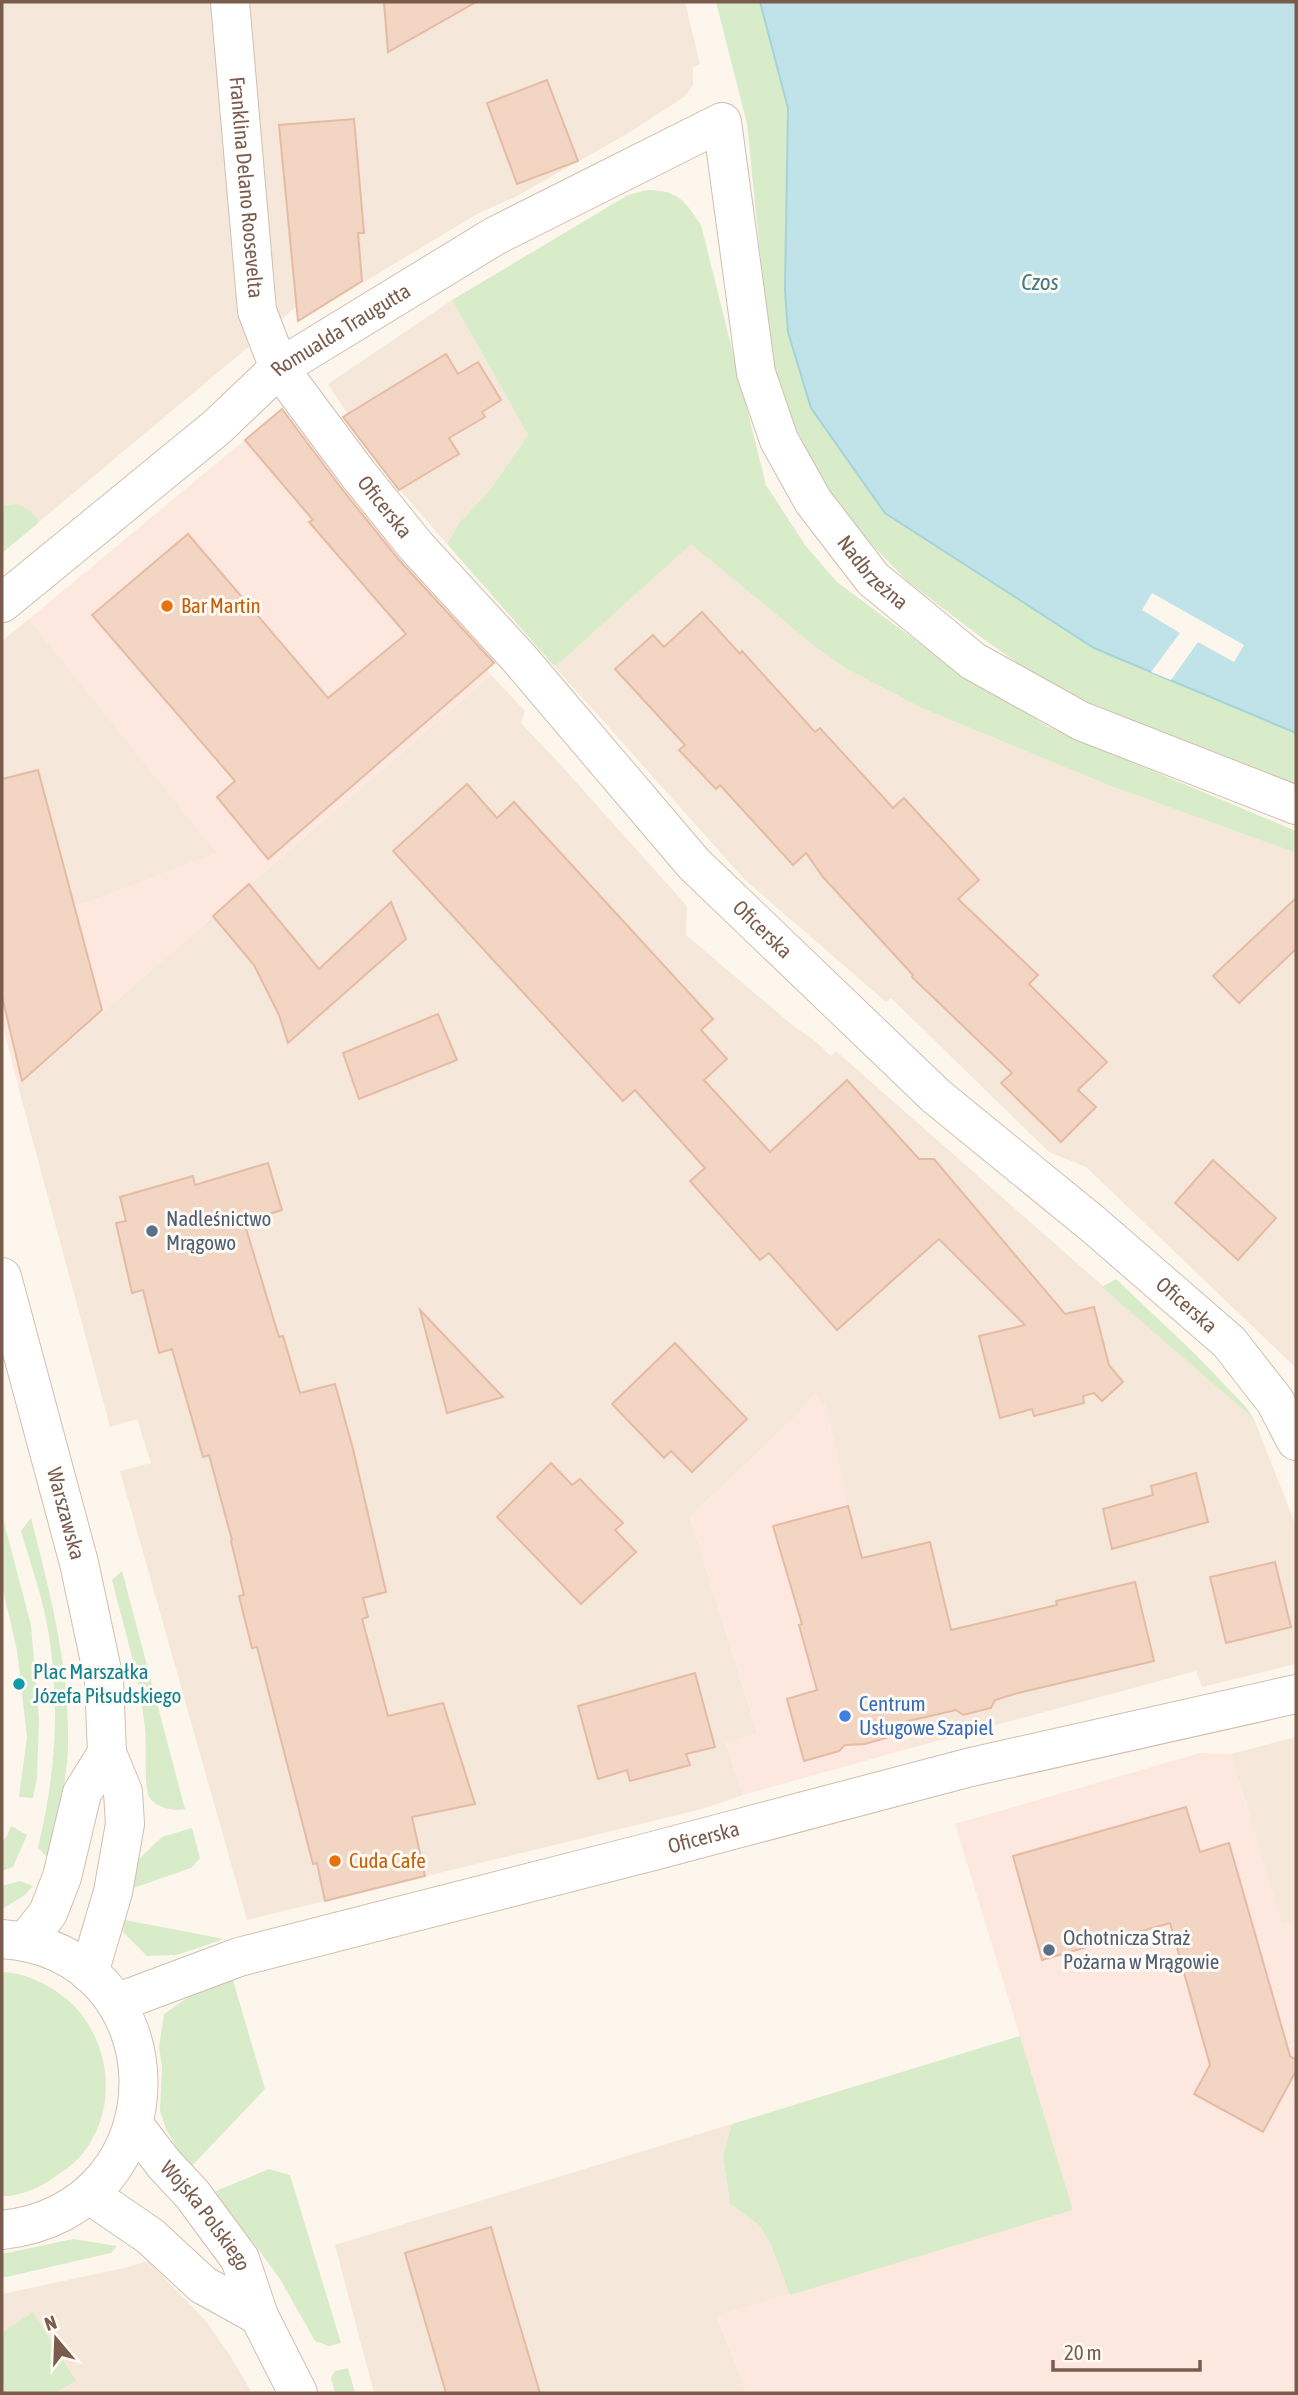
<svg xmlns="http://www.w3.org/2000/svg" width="1298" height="2395" font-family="'Asap Condensed',sans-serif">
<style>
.residential{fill:#f5e8da}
.commercial{fill:#fde8e0}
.green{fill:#d8ecc9}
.water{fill:#bfe3e8;stroke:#a5d3da;stroke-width:2}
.pier{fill:#fdf6ec}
.building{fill:#f3d5c3;stroke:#e6bba3;stroke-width:2}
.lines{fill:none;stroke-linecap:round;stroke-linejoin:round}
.minor-casing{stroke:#d1beb0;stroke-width:40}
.tertiary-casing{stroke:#d1beb0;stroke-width:40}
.minor{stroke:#fff;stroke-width:38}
.tertiary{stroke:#fff;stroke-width:38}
.food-dot{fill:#e8710a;stroke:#fffaf3;stroke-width:2.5}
.service-dot{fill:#5c6f8a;stroke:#fffaf3;stroke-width:2.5}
.culture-dot{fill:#0f9aa8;stroke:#fffaf3;stroke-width:2.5}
.shop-dot{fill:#3f7fe0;stroke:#fffaf3;stroke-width:2.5}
.labels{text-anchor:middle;stroke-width:6;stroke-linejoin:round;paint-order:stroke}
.street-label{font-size:21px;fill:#7a5c4d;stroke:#fffaf3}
.food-label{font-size:21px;fill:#c56008;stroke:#fffaf3;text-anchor:start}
.service-label{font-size:21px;fill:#4e5e75;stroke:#fffaf3;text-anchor:start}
.culture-label{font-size:21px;fill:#0d838f;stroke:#fffaf3;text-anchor:start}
.shop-label{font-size:21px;fill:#366cbe;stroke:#fffaf3;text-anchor:start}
.water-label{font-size:23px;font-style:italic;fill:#437c86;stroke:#fffaf3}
</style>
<rect width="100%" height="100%" fill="#fdf6ec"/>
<g class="residential">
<path d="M2,2h683l15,62 -7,3v18l-9,12 -57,37 -112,63 -38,17 -166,100 -15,-7 -294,246z"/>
<path d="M452,300l76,135 -41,59 -27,28 -13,22 -59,-68 -60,-92z"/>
<path d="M691,543l126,104 30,22 75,39 186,77 188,68v515l-210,-201 -37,-15 -158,-154 -5,4 -141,-122 -190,-213z"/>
<path d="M29,619l188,234 -128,49 -87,23v-284z"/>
<path d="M491,675l34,36 -4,12 37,39 129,144 -1,29 110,93 18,12 17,16 5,-5 418,368 42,107v138l-94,23 -6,-16 -285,77 -63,-242 -22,-98 -11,-15 -16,20 -109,104 68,217 -32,9 17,52 -41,14 -455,111 -127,-449 31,-8 -14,-44 -27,8 -92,-341z"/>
<path d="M1296,1737v183l-14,5 -51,-171z"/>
<path d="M732,2124l-9,32 7,48 30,22 10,17 20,52 -73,21 30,77h-373l-39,-148z"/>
<path d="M148,2261l57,59 26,37 21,36h-250v-99l122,-26z"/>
</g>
<g class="commercial">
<path d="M282,409l214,253 -9,7 4,6 -473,411 -16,-65v-96l87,-23 128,-49 -188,-234z"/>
<path d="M815,1392l11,16 22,98 63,242 -168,47 -17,-53 32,-9 -68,-216 109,-104z"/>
<path d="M1200,1753l31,1 51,170 14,-4v473h-549l-30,-78 356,-105 -118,-386z"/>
</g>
<g class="green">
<path d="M716,2h44l28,106 -3,182 3,42 23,76 74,105 209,135 202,85v53l-243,-98 -71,-50 -75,-57 -60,-62 -47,-74 -28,-73 -25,-248z"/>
<path d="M647,190c31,0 38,11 54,35l65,260 39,60 32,37 97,72 114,73 248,104v22l-188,-68 -186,-77 -75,-39 -31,-22 -125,-103 -136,123 -108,-123 13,-22 27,-28 41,-59 -76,-135 176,-105z"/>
<path d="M17,504l10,5 12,11 -2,4 -35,29v-47z"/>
<path d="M1116,1279l79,75 51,53 8,12 -152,-132z"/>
<path d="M2,1515l29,110 8,94 -2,58 -4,21 -14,-1 8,-60 -10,-87 -15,-64z"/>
<path d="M31,1518c19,75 39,150 37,228 -1,37 -12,76 -20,112l-10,-10c18,-76 23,-146 9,-224 -6,-31 -17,-62 -26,-93z"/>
<path d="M122,1571l63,238c-12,3 -33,-2 -37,-15 -4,-13 -1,-49 -3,-65 -5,-51 -21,-100 -33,-149z"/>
<path d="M11,1826l16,9 -14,32 -11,4v-30l5,-5z"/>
<path d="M192,1828l8,30 -9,10 -58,20 4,-27 25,-24z"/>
<path d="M20,1881l13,5 -8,9 -23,14v-23z"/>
<path d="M125,1920l99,19 -47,16 -30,1 -24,-24z"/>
<path d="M2,1972c25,1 48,13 67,29 44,40 51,114 8,159 -5,5 -11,9 -17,13 -15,12 -38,24 -58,23z"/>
<path d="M232,1977l33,112 -76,80 -23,-40 -6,-18 2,-45 -3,-19 5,-33 23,-16v-4z"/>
<path d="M1020,2036l53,174 -283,85 -20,-52 -10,-17 -30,-22 -7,-48 9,-32z"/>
<path d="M269,2169l21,6 51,168 -12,3 -14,-5 -35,-62 -25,-34 -44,-52z"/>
<path d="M73,2239l44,7 -6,7 -109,25v-24z"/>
<path d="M33,2312l43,69 -21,12h-53v-60z"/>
<path d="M348,2368l7,25h-20l-4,-15 4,-7z"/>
</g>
<path class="water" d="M760,2h536v731l-202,-85 -209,-135 -74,-105 -23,-76 -3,-42 3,-182z"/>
<path class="pier" d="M1152,593l92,52 -10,17 -36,-20 -27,38 -20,-8 29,-39 -38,-23z"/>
<g class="building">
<path d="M384,2h92l-88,50z"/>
<path d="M547,80l31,81 -61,23 -30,-81z"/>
<path d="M354,119l10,114h-6l4,48 -64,40 -19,-196z"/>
<path d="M446,354l12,20 20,-12 23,38 -19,12 3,5 -36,21 10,16 -60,36 -56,-73z"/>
<path d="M282,409l59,79 58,72 95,103 -226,196 -51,-62 18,-16 -143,-166 96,-81 140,164 78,-64 -97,-112 4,-2 -68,-80z"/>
<path d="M702,612l38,42 2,-3 73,81 5,-4 73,80 11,-10 75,82 -21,19 80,76 -9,9 78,78 -29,28 18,17 -35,35 -60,-59 11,-10 -100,-96 1,-2 -90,-98 -17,-24 -13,12 -73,-80 -4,4 -37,-39 6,-5 -70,-76 38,-34 11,12z"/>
<path d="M38,770l64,240 -80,71 -20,-85v-217z"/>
<path d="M467,784l30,34 17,-16 199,217 -12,11 26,29 -23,21 66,72 77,-72 72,79h15l131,155 29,-7 15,58 14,17 -21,19 -8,-8 -11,3 1,7 -27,7 -23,6 -2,-7 -32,9 -21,-82 46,-11 -86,-86 -102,91 -68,-77 -9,7 -70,-79 15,-13 -70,-78 -12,11 -230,-250z"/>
<path d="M249,884l70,85 72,-67 15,37 -118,104 -9,-28 -25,-50 -41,-49z"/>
<path d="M1296,898v51l-57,54 -26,-27z"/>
<path d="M438,1014l19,46 -98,39 -16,-46z"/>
<path d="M1213,1160l63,58 -38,42 -63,-57z"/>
<path d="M268,1163l14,47 -38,12 35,115 4,-1 17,57 35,-9 18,65 33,143 -23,6 5,19 -6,2 26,97 55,-13 32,101 -63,13 13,59 -100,25 -8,-38 -4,1 -56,-217 -5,1 -13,-52 5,-1 -13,-54 1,-1 -23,-85 -6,2 -31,-108 -13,4 -16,-63 -11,3 -16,-70 10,-2 -6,-24 73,-21 2,9z"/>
<path d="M420,1310l83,87 -56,16z"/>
<path d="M675,1343l72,76 -55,53 -21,-21 -7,7 -52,-54z"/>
<path d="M551,1463l21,22 8,-6 21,22 22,22 -8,7 21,22 -55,52 -84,-87z"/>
<path d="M1196,1473l12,49 -96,27 -9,-40 50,-14 -2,-9z"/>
<path d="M848,1506l14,52 68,-16 21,88 106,-25 -1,-4 79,-19 19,79 -136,32 -23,7 -4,8 -28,7 -7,-5 -56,13 3,10 -38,11 -20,1 -6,6 -35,10 -17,-62 30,-9 -18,-65 3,-1 -29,-98z"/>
<path d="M1275,1562l16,65 -65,16 -16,-66z"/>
<path d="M695,1673l20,74 -29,7 4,11 -60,16 -3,-11 -29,9 -20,-73z"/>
<path d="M1186,1807l14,45 29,-9 61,213 6,4v11l-33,61 -69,-38 16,-29 -40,-142 -128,37 -29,-104z"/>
<path d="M491,2227l20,69 29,97h-94l-41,-140z"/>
</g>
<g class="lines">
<g class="minor-casing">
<g id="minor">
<path id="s1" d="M230,2l27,309 22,57 79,106 58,72 102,111 176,207 242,232 158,129 135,117 46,59 21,40"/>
<path id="s2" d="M2,603l215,-176 62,-59 216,-132 227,-114 34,251 23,67 34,61 60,78 100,82 108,60 215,84"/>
<path id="s3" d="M2,1277l77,286 25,117 3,73 16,39 2,32 -12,68 -24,81"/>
<path d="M26,1941l22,-28 14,-36 20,-84 25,-40"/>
<path id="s4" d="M116,2003l123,-46 414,-106 318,-84 325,-73"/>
</g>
</g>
<g class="tertiary-casing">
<g id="tertiary">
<path d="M2,1939c179,12 185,270 0,291"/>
<path id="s5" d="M134,2125l30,39 28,30 48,65 19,57 39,77"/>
<path d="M90,2195l60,41 53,49 56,31"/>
</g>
</g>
<use href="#minor" class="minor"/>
<use href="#tertiary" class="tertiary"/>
</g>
<g class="food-dot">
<circle cx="167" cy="606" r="7"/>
<circle cx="335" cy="1861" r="7"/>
</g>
<g class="service-dot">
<circle cx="152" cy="1231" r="7"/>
<circle cx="1049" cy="1950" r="7"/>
</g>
<circle class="culture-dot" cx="19" cy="1684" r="7"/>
<circle class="shop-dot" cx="845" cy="1716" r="7"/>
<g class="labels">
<g class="street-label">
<text dy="7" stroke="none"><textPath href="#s1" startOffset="186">Franklina Delano Roosevelta</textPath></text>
<text dy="7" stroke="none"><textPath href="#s2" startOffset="436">Romualda Traugutta</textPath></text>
<text dy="7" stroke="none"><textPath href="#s1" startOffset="546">Oficerska</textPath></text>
<text dy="7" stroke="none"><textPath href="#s2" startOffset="1358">Nadbrzeżna</textPath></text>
<text dy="7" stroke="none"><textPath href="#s1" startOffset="1113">Oficerska</textPath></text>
<text dy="7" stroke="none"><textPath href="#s1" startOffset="1680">Oficerska</textPath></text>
<text dy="7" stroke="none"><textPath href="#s3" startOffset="245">Warszawska</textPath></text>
<text dy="7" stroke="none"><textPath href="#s4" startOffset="611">Oficerska</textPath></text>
<text dy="7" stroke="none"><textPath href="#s5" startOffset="116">Wojska Polskiego</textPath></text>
</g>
<g class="food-label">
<text x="181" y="613">Bar Martin</text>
<text x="349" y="1868">Cuda Cafe</text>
</g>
<g class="service-label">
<text x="166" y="1226">Nadleśnictwo<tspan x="166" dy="24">Mrągowo</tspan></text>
<text x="1063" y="1945">Ochotnicza Straż<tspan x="1063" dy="24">Pożarna w Mrągowie</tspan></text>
</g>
<g class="culture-label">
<text x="33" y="1679">Plac Marszałka<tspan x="33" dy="24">Józefa Piłsudskiego</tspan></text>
</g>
<g class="shop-label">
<text x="859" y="1711">Centrum<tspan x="859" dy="24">Usługowe Szapiel</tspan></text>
</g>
<g class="water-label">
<text x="1040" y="290">Czos</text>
</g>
</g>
<rect width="1298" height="2395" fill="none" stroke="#7a5c4d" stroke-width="7"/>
<g transform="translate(56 2339) rotate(341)" stroke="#fffaf3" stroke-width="5" paint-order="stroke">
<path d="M0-5L12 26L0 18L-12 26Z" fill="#7a5c4d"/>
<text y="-10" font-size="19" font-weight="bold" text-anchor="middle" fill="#7a5c4d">N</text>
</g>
<path d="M1053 2360v10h147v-10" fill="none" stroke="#7a5c4d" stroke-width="3.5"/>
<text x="1064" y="2360" font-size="21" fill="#7a5c4d" stroke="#fffaf3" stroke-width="5" paint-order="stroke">20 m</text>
</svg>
